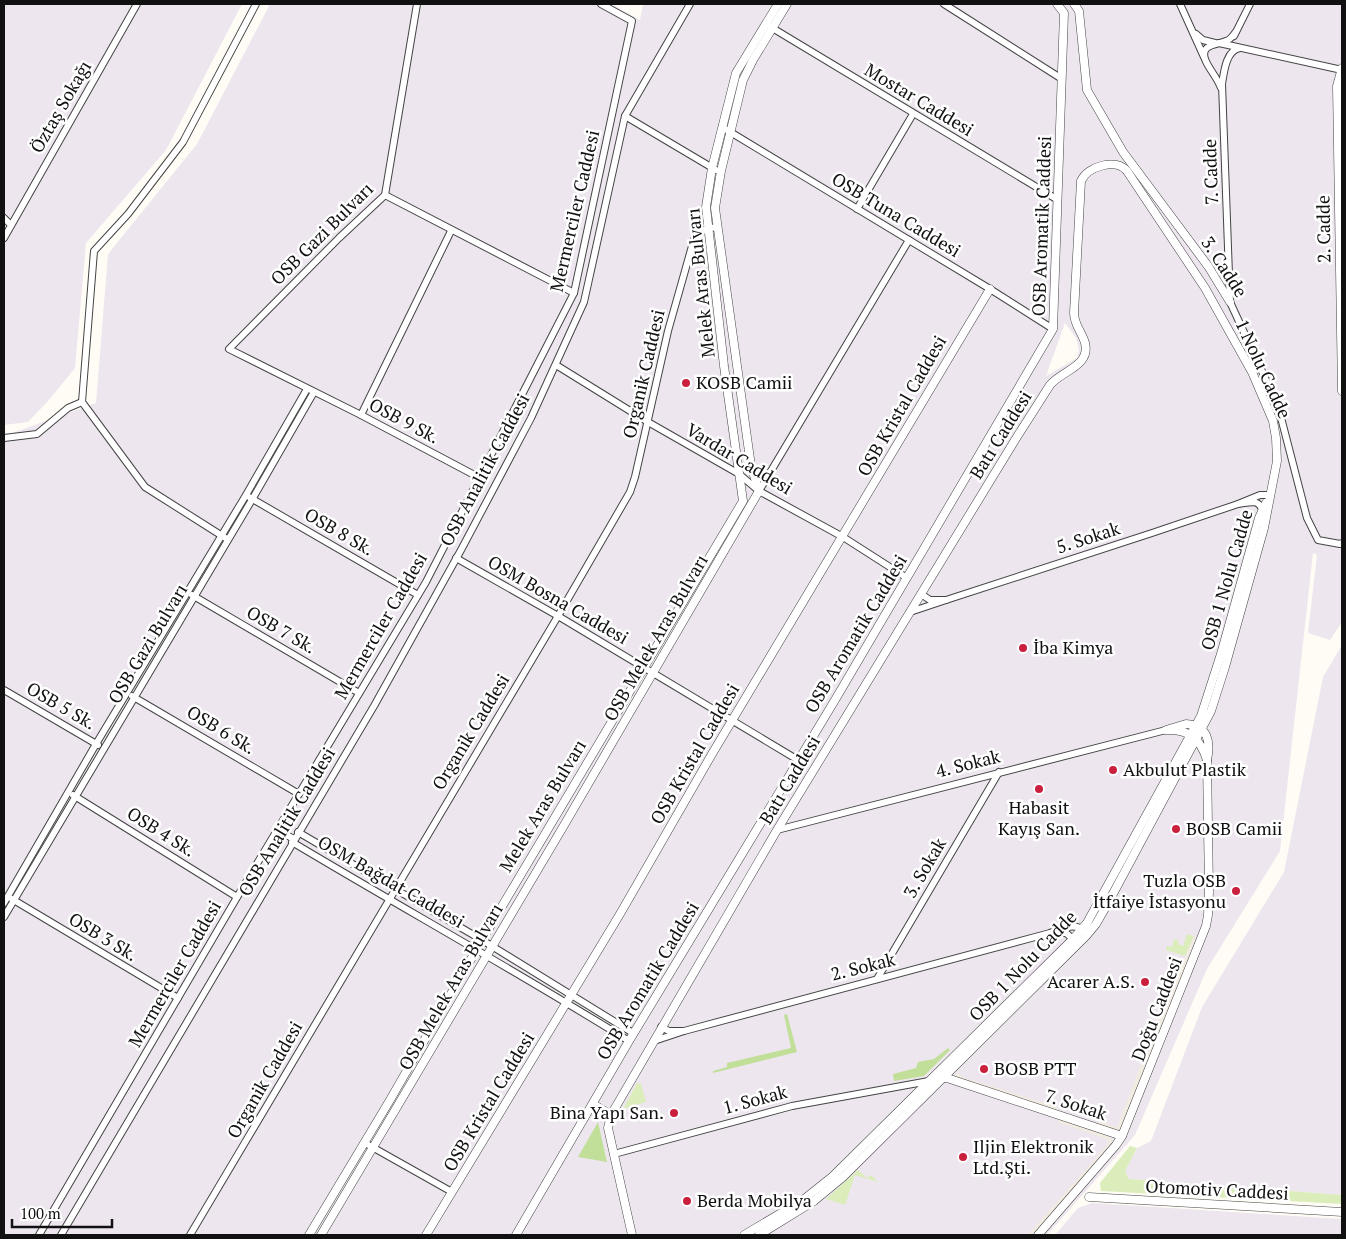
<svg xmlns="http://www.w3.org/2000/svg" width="1346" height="1239" font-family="'PT Serif',serif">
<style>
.industrial{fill:#ede6ef;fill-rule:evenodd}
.green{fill:#dbedbb}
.forest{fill:#c1df99}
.plaza{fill:#f2ebe1}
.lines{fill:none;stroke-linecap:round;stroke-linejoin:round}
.minor-casing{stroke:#444;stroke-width:8}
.tertiary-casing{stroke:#444;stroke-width:9}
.minor{stroke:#fff;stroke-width:6}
.tertiary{stroke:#fff;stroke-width:8}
.poi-dot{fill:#ca203d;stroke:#fff;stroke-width:2}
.labels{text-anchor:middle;stroke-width:5;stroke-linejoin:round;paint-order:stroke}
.street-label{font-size:18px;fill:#111;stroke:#fff}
.poi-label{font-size:18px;fill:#111;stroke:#fff;text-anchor:start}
</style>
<rect width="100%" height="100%" fill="#fffcf5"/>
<g class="industrial">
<path d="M4,4h238l-76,146 -80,93 -11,125 -27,33 -20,21 -24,3z"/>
<path d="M270,4h341l29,16 3,-16h699v618l-12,18 -22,-7 9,-78 -4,-2 -33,298 -73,118 -72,166 -88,100h-1043v-799l92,-33 12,-149 89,-110zM1065,323l11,15 3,12 -2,8 -31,18z"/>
<path d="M1342,645v550l-213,-16 -4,-8 12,-23 14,-7 51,-134 82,-135 39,-195z"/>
<path d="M1092,1203l250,16v16h-287l23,-27z"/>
</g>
<g class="green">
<path d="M1187,934l7,2 -9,20 -19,-6 1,-4 5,1 2,-8 5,2 -1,3 5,2z"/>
<path d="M637,1083l4,1 5,18 -23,7z"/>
<path d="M1130,1146l7,2 -12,23 4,8 213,16v9l-241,-13 -1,-8z"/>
<path d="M858,1170l9,8 4,-3 7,7 -23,-7 -10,30 -19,-6z"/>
</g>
<g class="forest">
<path d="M787,1014l10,38 -84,21v-2l14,-4v-4l64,-15 -7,-33z"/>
<path d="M948,1048l2,2 -26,26 -30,5 -1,-7 23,-6 2,-6 16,-3z"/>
<path d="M598,1122l9,40 -29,-5z"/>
</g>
<g class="plaza">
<path d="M1194,936l2,3 -74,188 -4,4 -20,-6v-4l19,6 39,-102z"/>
<path d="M956,1070l6,7 96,30 -1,4 -101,-34z"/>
<path d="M1059,1119l50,17 4,5 -80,94h-5l80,-91 -1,-4 -3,-2 -47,-16z"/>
</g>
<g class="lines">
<g class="minor-casing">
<g id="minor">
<path d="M417,4l-32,191 -46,43 -110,111 132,66 119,63"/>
<path d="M944,4l118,75"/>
<path d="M1180,4l24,53"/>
<path d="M769,26l289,174"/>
<path d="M1196,34l7,6 12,3"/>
<path d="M1234,36l16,-32"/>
<path d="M1219,43l123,27"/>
<path d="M1240,48c-14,2 -16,24 -18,36l8,218 48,104 29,112 11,22 22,4 2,-1"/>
<path d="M1221,88c-4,-11 -13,-20 -16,-29 -5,-15 12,-14 21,-18 4,-1 6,-4 9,-8"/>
<path d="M625,116l91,54"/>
<path d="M722,127l268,162 63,40"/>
<path d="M385,195l189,98"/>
<path d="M857,209l56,-95"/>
<path d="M4,218l7,7"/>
<path d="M4,238l133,-234"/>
<path d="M556,365l92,57 91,52 20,17 84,46 64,41"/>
<path d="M361,415l90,-184"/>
<path d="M4,438l33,-4 31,-26 14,-6"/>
<path d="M759,491l150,-251"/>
<path d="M249,497l169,98"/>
<path d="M1262,510c-3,-12 -14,-7 -24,-6l22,-9h10"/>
<path d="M227,539l-82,-52 -63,-85 12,-151 34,-37 55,-72 73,-138"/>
<path d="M456,558l102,58 240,144"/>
<path d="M192,595l167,98"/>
<path d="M946,600l206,-67 86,-29"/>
<path d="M910,612l36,-12h-16l-9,-6"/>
<path d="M4,690l94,55"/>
<path d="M132,696l167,98"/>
<path d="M73,795l164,102"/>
<path d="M277,830l17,9"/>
<path d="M777,830l389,-100"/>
<path d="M298,832l184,108 151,93"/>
<path d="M292,842c112,67 226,130 337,199"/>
<path d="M12,899l166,99"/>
<path d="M4,903l92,-159 150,-249 61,-106"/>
<path d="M4,917l249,-419 61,-106"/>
<path d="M1073,939l-7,-6h-16c11,-4 25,-11 34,-2"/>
<path d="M877,979l122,-207"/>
<path d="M684,1031l366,-98"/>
<path d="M654,1041l30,-10h-15l-8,-4"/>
<path d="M365,1143l87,49"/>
<path d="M614,1154l178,-48 137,-25"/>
<path d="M39,1235l204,-348 183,-305 148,-289 58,-272 -31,-17"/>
<path d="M61,1235l313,-529 87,-156 70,-132 53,-116 41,-186 65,-112"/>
<path d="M190,1235l368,-619 72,-124 5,-15 33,-146 26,-92c7,-9 13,-11 24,-12"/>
</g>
</g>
<g class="tertiary-casing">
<g id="tertiary">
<path d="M1074,4l5,7 8,79 36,62 85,114 22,36"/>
<path d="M1342,68l-5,18 5,305"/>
<path d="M1186,724c22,1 25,18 21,36 -7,-22 -18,-31 -41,-30z"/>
<path d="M941,1078h6l175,58"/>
<path d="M593,1104l18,11"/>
<path d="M1089,1197l253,15"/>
<path d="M309,1235l81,-135 92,-160 261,-439 -19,-135 -18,-159 6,-39 24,-95 42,-69"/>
<path d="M321,1235l242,-408 196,-336 -8,-25 -36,-258 6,-37 22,-91 10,-20 34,-56"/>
<path d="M426,1235l194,-321 92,-160 278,-465"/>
<path d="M516,1235l113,-194 206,-341 218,-371 11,-316 -7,-9"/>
<path d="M632,1235l-24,-107 3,-13 166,-285 238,-390 35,-55c11,-14 41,-19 35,-42 -3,-11 -11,-18 -11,-30l7,-132c7,-15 35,-23 46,-10l78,117 47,84 21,49 3,17 1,23 -13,67 -39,139 -14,44 -103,192 -12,21 -10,12 -243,241 -29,24 -55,34"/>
<path d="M744,1235l59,-35 30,-24 240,-237 14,-16 114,-207 20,-62 38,-136 7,-15"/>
<path d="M1038,1235l78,-90 6,-9 84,-210 2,-11 1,-24 -2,-131"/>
</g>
</g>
<use href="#minor" class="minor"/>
<use href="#tertiary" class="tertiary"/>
</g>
<g class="poi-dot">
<circle cx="686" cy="383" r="5"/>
<circle cx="1023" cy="648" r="5"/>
<circle cx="1113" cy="770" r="5"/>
<circle cx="1039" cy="789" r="5"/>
<circle cx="1176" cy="829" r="5"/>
<circle cx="1236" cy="891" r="5"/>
<circle cx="1145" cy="982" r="5"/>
<circle cx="984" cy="1069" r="5"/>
<circle cx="674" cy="1113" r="5"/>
<circle cx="963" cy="1157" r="5"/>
<circle cx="687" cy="1201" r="5"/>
</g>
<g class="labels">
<g class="street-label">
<text transform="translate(919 100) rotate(31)" y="6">Mostar Caddesi</text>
<text transform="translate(61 107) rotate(-60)" y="6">Öztaş Sokağı</text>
<text transform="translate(1211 172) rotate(-92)" y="6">7. Cadde</text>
<text transform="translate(575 211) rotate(-77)" y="6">Mermerciler Caddesi</text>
<text transform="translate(896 215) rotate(31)" y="6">OSB Tuna Caddesi</text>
<text transform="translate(1042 226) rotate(-88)" y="6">OSB Aromatik Caddesi</text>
<text transform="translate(1324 229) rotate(-91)" y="6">2. Cadde</text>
<text transform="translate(322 234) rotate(-45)" y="6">OSB Gazi Bulvarı</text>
<text transform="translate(1224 267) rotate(57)" y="6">3. Cadde</text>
<text transform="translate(701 283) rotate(-96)" y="6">Melek Aras Bulvarı</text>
<text transform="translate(1263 369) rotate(65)" y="6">1 Nolu Cadde</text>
<text transform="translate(644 374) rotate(-77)" y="6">Organik Caddesi</text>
<text transform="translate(902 406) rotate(-60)" y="6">OSB Kristal Caddesi</text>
<text transform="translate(404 421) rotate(28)" y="6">OSB 9 Sk.</text>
<text transform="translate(1001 435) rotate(-58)" y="6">Batı Caddesi</text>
<text transform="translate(739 459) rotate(31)" y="6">Vardar Caddesi</text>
<text transform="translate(485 470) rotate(-62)" y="6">OSB Analitik Caddesi</text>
<text transform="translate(339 532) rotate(30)" y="6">OSB 8 Sk.</text>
<text transform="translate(1088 538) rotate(-18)" y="6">5. Sokak</text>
<text transform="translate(1227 580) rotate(-74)" y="6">OSB 1 Nolu Cadde</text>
<text transform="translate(558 600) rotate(30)" y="6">OSM Bosna Caddesi</text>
<text transform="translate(381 626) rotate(-60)" y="6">Mermerciler Caddesi</text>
<text transform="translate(281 630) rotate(30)" y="6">OSB 7 Sk.</text>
<text transform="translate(856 634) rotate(-59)" y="6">OSB Aromatik Caddesi</text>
<text transform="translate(656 638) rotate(-60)" y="6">OSB Melek Aras Bulvarı</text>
<text transform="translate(148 644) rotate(-59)" y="6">OSB Gazi Bulvarı</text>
<text transform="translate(61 706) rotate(30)" y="6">OSB 5 Sk.</text>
<text transform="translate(221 730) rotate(31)" y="6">OSB 6 Sk.</text>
<text transform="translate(471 732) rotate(-59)" y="6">Organik Caddesi</text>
<text transform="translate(695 754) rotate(-60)" y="6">OSB Kristal Caddesi</text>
<text transform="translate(968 764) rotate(-14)" y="6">4. Sokak</text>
<text transform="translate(790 780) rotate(-59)" y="6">Batı Caddesi</text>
<text transform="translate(543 806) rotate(-59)" y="6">Melek Aras Bulvarı</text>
<text transform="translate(287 822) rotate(-59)" y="6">OSB Analitik Caddesi</text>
<text transform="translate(161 832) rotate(32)" y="6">OSB 4 Sk.</text>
<text transform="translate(925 868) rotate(-60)" y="6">3. Sokak</text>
<text transform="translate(391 882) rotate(30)" y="6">OSM Bağdat Caddesi</text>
<text transform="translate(103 937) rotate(31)" y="6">OSB 3 Sk.</text>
<text transform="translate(1023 966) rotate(-46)" y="6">OSB 1 Nolu Cadde</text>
<text transform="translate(863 967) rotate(-14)" y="6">2. Sokak</text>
<text transform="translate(175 974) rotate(-60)" y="6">Mermerciler Caddesi</text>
<text transform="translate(648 981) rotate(-59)" y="6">OSB Aromatik Caddesi</text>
<text transform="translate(451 987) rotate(-60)" y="6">OSB Melek Aras Bulvarı</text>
<text transform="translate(1157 1009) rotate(-69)" y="6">Doğu Caddesi</text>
<text transform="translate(265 1080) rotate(-60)" y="6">Organik Caddesi</text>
<text transform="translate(755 1100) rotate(-15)" y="6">1. Sokak</text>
<text transform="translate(489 1102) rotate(-59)" y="6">OSB Kristal Caddesi</text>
<text transform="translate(1076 1105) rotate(18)" y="6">7. Sokak</text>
<text transform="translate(1217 1190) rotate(3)" y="6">Otomotiv Caddesi</text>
</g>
<g class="poi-label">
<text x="696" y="389">KOSB Camii</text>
<text x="1033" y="654">İba Kimya</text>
<text x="1123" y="776">Akbulut Plastik</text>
<text x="1039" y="814" text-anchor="middle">Habasit<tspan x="1039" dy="21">Kayış San.</tspan></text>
<text x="1186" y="835">BOSB Camii</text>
<text x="1226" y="887" text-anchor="end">Tuzla OSB<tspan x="1226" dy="21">İtfaiye İstasyonu</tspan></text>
<text x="1135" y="988" text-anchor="end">Acarer A.S.</text>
<text x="994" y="1075">BOSB PTT</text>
<text x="664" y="1119" text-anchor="end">Bina Yapı San.</text>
<text x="973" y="1153">Iljin Elektronik<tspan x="973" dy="21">Ltd.Şti.</tspan></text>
<text x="697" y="1207">Berda Mobilya</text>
</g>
</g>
<rect width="1346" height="1239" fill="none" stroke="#111111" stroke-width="10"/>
<path d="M12 1219v8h100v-8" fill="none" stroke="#111111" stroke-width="2.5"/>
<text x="20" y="1219" font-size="15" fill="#111111" stroke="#ffffff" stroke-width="4" paint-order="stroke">100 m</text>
</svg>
